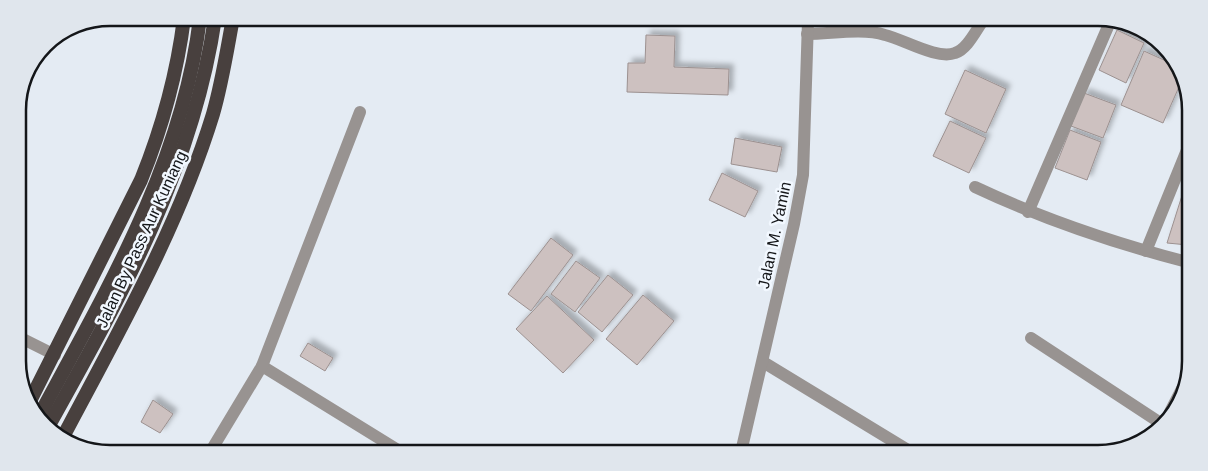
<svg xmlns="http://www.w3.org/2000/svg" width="1208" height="471" font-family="Arial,sans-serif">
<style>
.building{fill:#cdc1c0;stroke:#9c9190;filter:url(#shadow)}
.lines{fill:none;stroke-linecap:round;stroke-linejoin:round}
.minor{stroke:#989391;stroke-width:12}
.tertiary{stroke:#989391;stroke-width:12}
.trunk{stroke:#48403e;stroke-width:14}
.labels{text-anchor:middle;stroke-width:5;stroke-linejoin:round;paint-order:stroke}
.street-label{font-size:16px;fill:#141619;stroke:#f2f8ff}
.rim{fill:none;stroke:#141619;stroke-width:2.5}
</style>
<defs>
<filter id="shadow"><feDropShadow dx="4.5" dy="-4.5" stdDeviation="2.5" flood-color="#0004"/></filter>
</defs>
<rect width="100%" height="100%" fill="#e4ebf3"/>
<g class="building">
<path d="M1117,30l27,13 -18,40 -27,-13z"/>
<path d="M646,35l29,1 -1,31 55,2 -1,26 -101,-3 1,-29h17z"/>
<path d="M1144,51l31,14 7,15 -19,43 -42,-18z"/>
<path d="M965,70l41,19 -20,44 -41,-19z"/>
<path d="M1084,93l32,12 -13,33 -32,-12z"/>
<path d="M950,121l36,17 -17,35 -36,-17z"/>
<path d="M1070,130l31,12 -14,38 -32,-12z"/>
<path d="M735,138l47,9 -5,25 -46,-8z"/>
<path d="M722,173l36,18 -13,26 -36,-17z"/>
<path d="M1185,186l3,1v58l-21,-2z"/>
<path d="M551,238l22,17 -42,56 -23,-17z"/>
<path d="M576,261l24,17 -25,34 -24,-18z"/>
<path d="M608,275l25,20 -31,37 -24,-20z"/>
<path d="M643,295l31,26 -37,44 -31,-26z"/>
<path d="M547,296l47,44 -31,33 -47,-44z"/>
<path d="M308,343l25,15 -8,13 -25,-15z"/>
<path d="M153,400l20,14 -13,19 -19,-11z"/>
</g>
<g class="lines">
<g class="minor">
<path d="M807,34c25,0 54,-6 78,1 18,4 52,25 70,18 12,-4 20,-21 27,-31"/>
<path d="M975,187c68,32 139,56 212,75"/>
<path d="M1028,212l82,-190"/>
<path d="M1146,251l43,-106"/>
<path d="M19,337l36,18"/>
<path d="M1031,338l131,86"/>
<path d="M763,362l148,90"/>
<path d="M262,366l136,84"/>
<path d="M1170,412l16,-31"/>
<path d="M212,449l50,-83 98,-254"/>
</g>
<path class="tertiary" d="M741,452l53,-228 9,-49 5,-154"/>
<g class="trunk">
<path d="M30,401l111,-221c21,-52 36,-106 43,-162"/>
<path d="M38,418c68,-126 145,-256 162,-400"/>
<path d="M48,427c73,-131 145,-258 167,-409"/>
<path d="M63,437c55,-104 115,-209 150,-323 9,-31 14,-64 20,-96"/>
</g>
</g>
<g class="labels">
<g class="street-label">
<text transform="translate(774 235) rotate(-78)" y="6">Jalan M. Yamin</text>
<text transform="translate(141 239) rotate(-65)" y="6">Jalan By Pass Aur Kuniang</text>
</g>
</g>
<path d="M0 0H1208V471H0ZM110 26H1098A84 84 0 0 1 1182 110V361A84 84 0 0 1 1098 445H110A84 84 0 0 1 26 361V110A84 84 0 0 1 110 26Z" fill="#e0e6ed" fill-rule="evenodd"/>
<path class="rim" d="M110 26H1098A84 84 0 0 1 1182 110V361A84 84 0 0 1 1098 445H110A84 84 0 0 1 26 361V110A84 84 0 0 1 110 26Z"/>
</svg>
